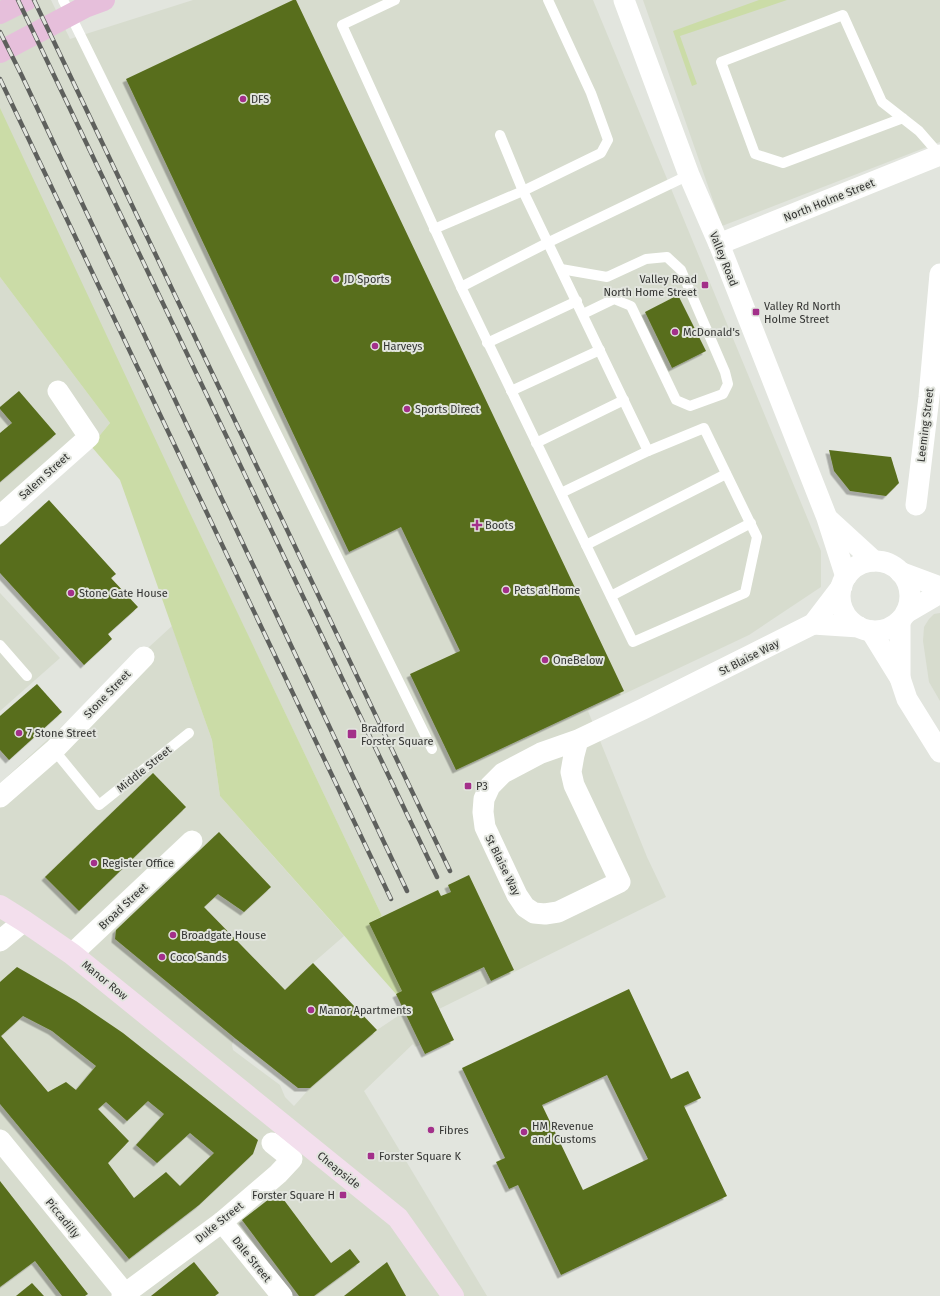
<svg xmlns="http://www.w3.org/2000/svg" width="940" height="1296" font-family="'Fira Sans',sans-serif">
<style>
.built{fill:#d7dcce}
.green{fill:#cbdca7}
.building{fill:#596e1d;fill-rule:evenodd;filter:url(#shadow)}
.lines{fill:none;stroke-linecap:round;stroke-linejoin:round}
.lane{stroke:#fff;stroke-width:10}
.street{stroke:#fff;stroke-width:21}
.secondary{stroke:#f3dfed;stroke-width:22}
.primary{stroke:#e6bfdb;stroke-width:22}
.rail-casing{stroke:#5e605d;stroke-width:4.5}
.rail{stroke:#e2e5de;stroke-width:3;stroke-dasharray:9;stroke-linecap:butt}
.poi-dot{fill:#a3308a;stroke:#e2e5de;stroke-width:1.5}
.labels{text-anchor:middle;stroke-width:4;stroke-linejoin:round;paint-order:stroke}
.poi-label{font-size:11px;fill:#333432;stroke:#e2e5de;text-anchor:start}
.street-label{font-size:11px;fill:#333432;stroke:#e2e5de}
</style>
<defs>
<filter id="shadow"><feDropShadow dx="-3.5" dy="3.5" stdDeviation="0" flood-color="#0004"/></filter>
</defs>
<rect width="100%" height="100%" fill="#e2e5de"/>
<g class="built">
<path d="M0,0h51l19,39 123,-39h400l228,551v36l-72,48 -161,76 59,146 19,40 -227,112 15,31 -29,14 -5,-9 -5,2 -2,-3 -49,47 123,205h-487v-513l172,-157 40,114 8,56 124,140 -31,27 -77,76 -2,-1 -2,7 1,5 47,35 5,12 9,9 16,-18 67,-58 27,-18 -8,-18 6,-2 -33,-69 13,-7 -382,-800z"/>
<path d="M643,0h297v142l-218,84z"/>
<path d="M0,277l110,146 -19,23 -91,79z"/>
<path d="M0,593l60,65 -60,53z"/>
<path d="M940,613v88l-11,-19 -6,-41 1,-14 5,-8 5,-5z"/>
</g>
<g class="green">
<path d="M759,0h28l-107,36 17,48 -5,2 -19,-55z"/>
<path d="M0,108l189,403 193,405 -13,7 33,68 -6,3 -176,-198 -8,-56 -92,-260 -29,-34 19,-23 -110,-146z"/>
</g>
<g class="building">
<path d="M293,0h3l328,691 -168,79 -46,-96 50,-23 -59,-124 -52,25 -223,-473z"/>
<path d="M678,295l28,56 -34,17 -27,-56z"/>
<path d="M19,391l37,43 -56,48v-49l12,-10 -12,-14v-2z"/>
<path d="M829,450l62,7 8,26 -13,13 -36,-5 -16,-20z"/>
<path d="M49,500l67,74 -5,4 27,29 -30,27 4,5 -28,26 -84,-92v-28z"/>
<path d="M37,684l25,28 -53,48 -9,-10v-34z"/>
<path d="M153,773l33,34 -107,104 -34,-34z"/>
<path d="M219,832l52,55 -27,25 -26,-18 -14,13 81,83 28,-27 64,67 -67,58h-12l-62,-49 -121,-100 1,-9z"/>
<path d="M469,875l45,95 -23,11 -7,-14 -53,25 23,48 -29,14 -29,-60 6,-3 -33,-68 69,-33 3,6 10,-4 -3,-7z"/>
<path d="M17,967l59,34 47,32 135,107 -5,14 -54,51 -70,54 -129,-155v-122zM23,1016l29,15 44,35 -20,24 -10,-8 -18,10 -47,-56zM148,1101l16,13 -28,31 21,18 33,-30 24,20 -34,33 -14,-14 -32,26 -26,-35 21,-22 -31,-32 8,-7 21,19z"/>
<path d="M629,989l42,90 17,-8 13,27 -17,8 43,90 -166,79 -43,-90 -9,4 -13,-27 9,-4 -43,-90zM607,1075l41,84 -65,31 -41,-85z"/>
<path d="M0,1181l88,113 -3,2h-23l-27,-35 -35,26z"/>
<path d="M278,1192l53,71 19,-14 10,13 -46,34h-15l-57,-76z"/>
<path d="M194,1262l25,31 -4,3h-64z"/>
<path d="M387,1262l19,34h-62z"/>
<path d="M32,1283l12,13h-28z"/>
</g>
<g class="lines">
<g class="lane">
<path d="M63,0l369,749"/>
<path d="M395,0l-53,25 119,262 172,355 112,-49 12,-56 -53,-109 -56,23 -87,42"/>
<path d="M903,118l-120,45 -28,-9 -34,-92 122,-47 39,87 37,29 21,24"/>
<path d="M500,135l23,56 125,260"/>
<path d="M434,229l89,-38 78,-38 7,-13 -17,-47 -43,-93"/>
<path d="M561,269l46,8 39,-18 21,-2 14,13 44,102 3,12 -5,10 -33,12 -14,-6 -45,-94 -17,-7 -31,15"/>
<path d="M461,287l88,-45 140,-67"/>
<path d="M487,343l90,-42"/>
<path d="M511,391l89,-41"/>
<path d="M536,443l88,-43"/>
<path d="M586,545l140,-71"/>
<path d="M611,596l140,-73"/>
<path d="M0,645l27,31"/>
<path d="M54,750l45,55 90,-72"/>
</g>
<g class="street">
<path d="M624,0l65,175 30,69 108,274 19,59"/>
<path d="M719,244l221,-89"/>
<path d="M916,505l13,-108 11,-123"/>
<path d="M0,516l89,-79 -31,-46"/>
<path d="M828,519l46,42"/>
<circle cx="875" cy="596" r="35"/>
<path d="M900,572l40,15"/>
<path d="M906,613l34,-20"/>
<path d="M900,621v57"/>
<path d="M813,624l46,3"/>
<path d="M871,631l29,47 7,21 33,53"/>
<path d="M578,740l-4,15 -3,17 3,13 46,97 -62,30 -13,2 -11,-1 -9,-6 -8,-12 -32,-68 -2,-15 1,-13 6,-13 13,-13 38,-20 37,-13 65,-31 170,-85 29,-38"/>
<path d="M0,797l54,-47 90,-93"/>
<path d="M0,941l24,-20"/>
<path d="M72,954l120,-113"/>
<path d="M0,1140l127,156"/>
<path d="M222,1222l60,74"/>
<path d="M122,1296l100,-74 56,-48 14,-15 -20,-16"/>
</g>
<path class="secondary" d="M0,906l24,15 48,33 326,264 55,78"/>
<g class="primary">
<path d="M0,13l26,-13"/>
<path d="M0,52l85,-45 19,-7"/>
</g>
<g class="rail-casing">
<g id="rail">
<path d="M18,0l419,877"/>
<path d="M34,0l416,871"/>
<path d="M0,32l22,44 385,815"/>
<path d="M0,79l391,820"/>
</g>
</g>
<use href="#rail" class="rail"/>
</g>
<g class="poi-dot">
<circle cx="243" cy="99" r="4"/>
<circle cx="336" cy="279" r="4"/>
<rect x="701" y="281" width="8" height="8" rx="2"/>
<rect x="752" y="308" width="8" height="8" rx="2"/>
<circle cx="675" cy="332" r="4"/>
<circle cx="375" cy="346" r="4"/>
<circle cx="407" cy="409" r="4"/>
<path d="M475 519h4v4h4v4h-4v4h-4v-4h-4v-4h4z"/>
<circle cx="506" cy="590" r="4"/>
<circle cx="71" cy="593" r="4"/>
<circle cx="545" cy="660" r="4"/>
<circle cx="19" cy="733" r="4"/>
<rect x="347" y="729" width="10" height="10" rx="2"/>
<rect x="464" y="782" width="8" height="8" rx="2"/>
<circle cx="94" cy="863" r="4"/>
<circle cx="173" cy="935" r="4"/>
<circle cx="162" cy="957" r="4"/>
<circle cx="311" cy="1010" r="4"/>
<circle cx="431" cy="1130" r="4"/>
<circle cx="524" cy="1132" r="4"/>
<rect x="367" y="1152" width="8" height="8" rx="2"/>
<rect x="339" y="1191" width="8" height="8" rx="2"/>
</g>
<g class="labels">
<g class="poi-label">
<text x="251" y="103">DFS</text>
<text x="344" y="283">JD Sports</text>
<text x="697" y="283" text-anchor="end">Valley Road<tspan x="697" dy="13">North Home Street</tspan></text>
<text x="764" y="310">Valley Rd North<tspan x="764" dy="13">Holme Street</tspan></text>
<text x="683" y="336">McDonald's</text>
<text x="383" y="350">Harveys</text>
<text x="415" y="413">Sports Direct</text>
<text x="485" y="529">Boots</text>
<text x="514" y="594">Pets at Home</text>
<text x="79" y="597">Stone Gate House</text>
<text x="553" y="664">OneBelow</text>
<text x="361" y="732">Bradford<tspan x="361" dy="13">Forster Square</tspan></text>
<text x="27" y="737">7 Stone Street</text>
<text x="476" y="790">P3</text>
<text x="102" y="867">Register Office</text>
<text x="181" y="939">Broadgate House</text>
<text x="170" y="961">Coco Sands</text>
<text x="319" y="1014">Manor Apartments</text>
<text x="532" y="1130">HM Revenue<tspan x="532" dy="13">and Customs</tspan></text>
<text x="439" y="1134">Fibres</text>
<text x="379" y="1160">Forster Square K</text>
<text x="335" y="1199" text-anchor="end">Forster Square H</text>
</g>
<g class="street-label">
<text transform="translate(829 200) rotate(-22)" y="4">North Holme Street</text>
<text transform="translate(724 259) rotate(68)" y="4">Valley Road</text>
<text transform="translate(925 425) rotate(-83)" y="4">Leeming Street</text>
<text transform="translate(44 476) rotate(-42)" y="4">Salem Street</text>
<text transform="translate(749 657) rotate(-27)" y="4">St Blaise Way</text>
<text transform="translate(107 694) rotate(-46)" y="4">Stone Street</text>
<text transform="translate(144 769) rotate(-39)" y="4">Middle Street</text>
<text transform="translate(503 865) rotate(64)" y="4">St Blaise Way</text>
<text transform="translate(123 906) rotate(-43)" y="4">Broad Street</text>
<text transform="translate(105 980) rotate(39)" y="4">Manor Row</text>
<text transform="translate(339 1170) rotate(39)" y="4">Cheapside</text>
<text transform="translate(63 1218) rotate(51)" y="4">Piccadilly</text>
<text transform="translate(219 1222) rotate(-39)" y="4">Duke Street</text>
<text transform="translate(252 1259) rotate(51)" y="4">Dale Street</text>
</g>
</g>
</svg>
